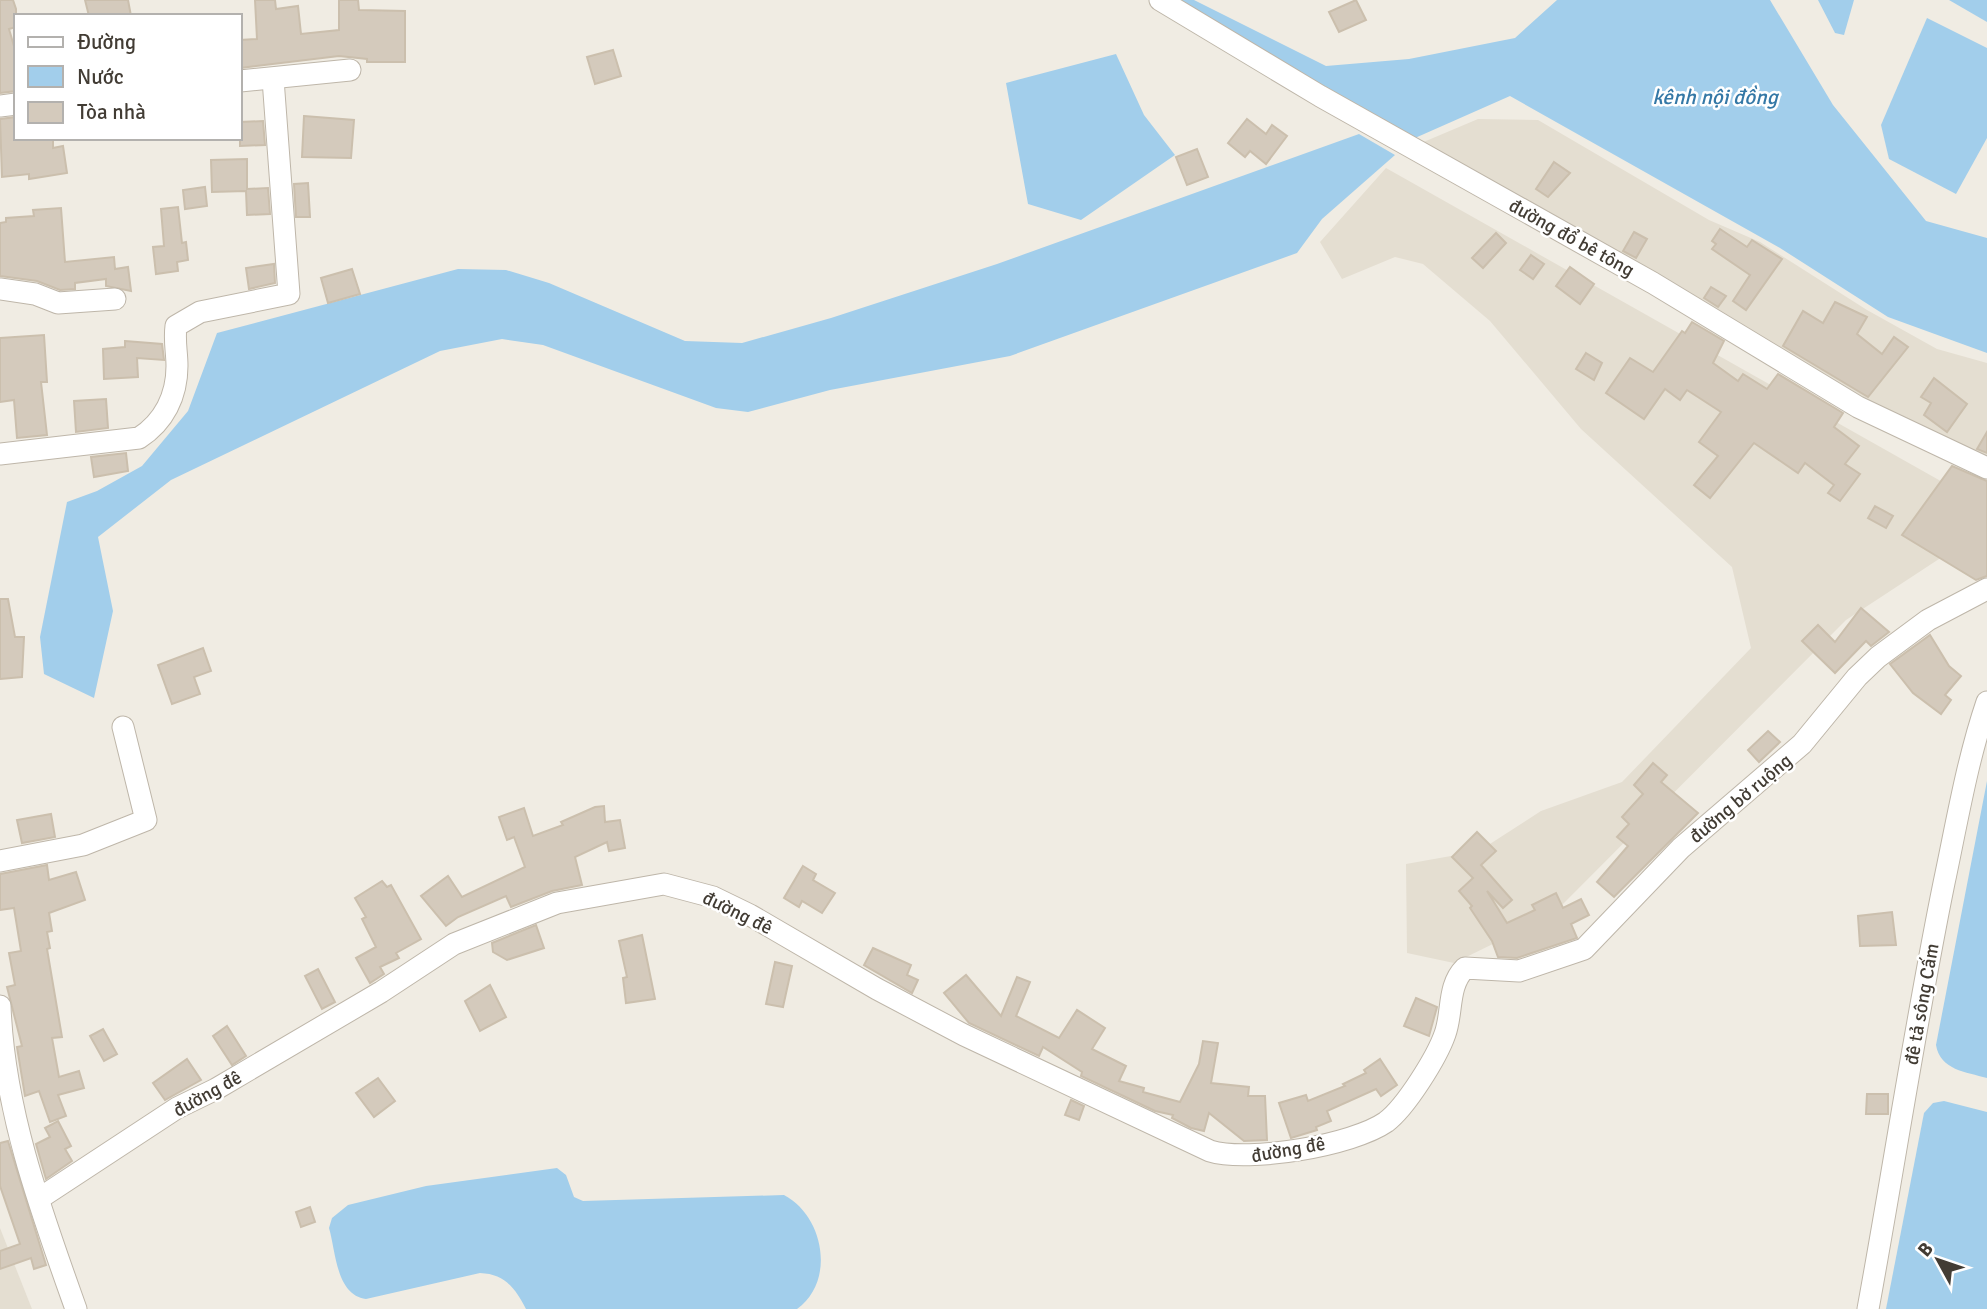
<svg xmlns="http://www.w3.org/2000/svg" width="1987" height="1309" font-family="Signika,sans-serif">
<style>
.residential{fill:#e4ded1}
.water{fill:#a2ceeb}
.building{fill:#d4cabc;stroke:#cbbfad;stroke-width:2}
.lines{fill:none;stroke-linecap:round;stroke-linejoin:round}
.minor-casing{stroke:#beb6a9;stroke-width:23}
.minor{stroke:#fff;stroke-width:21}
.labels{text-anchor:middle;stroke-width:5;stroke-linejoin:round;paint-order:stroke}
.street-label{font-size:19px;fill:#423c34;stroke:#fff}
.water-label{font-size:21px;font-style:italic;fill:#3478a6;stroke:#fff}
</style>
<rect width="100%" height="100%" fill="#f0ece3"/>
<g class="residential">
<path d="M1478,119l60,1 171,100 51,22 107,68 70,39 50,14v108l-580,-322z"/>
<path d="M1386,168l599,338 -14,32 -125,82 -294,295 -98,48 -47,-10 -1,-89 73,-13 62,-40 81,-29 129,-134 -19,-81 -151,-138 -91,-108 -67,-57 -28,-7 -53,22 -22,-37z"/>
<path d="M0,1228l32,81h-32z"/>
</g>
<g class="water">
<path d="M1170,0h24l132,66 83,-7 106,-21 42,-38h213l63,105 93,116 61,17v115l-99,-36 -108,-69 -270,-152 -95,42z"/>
<path d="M1818,0h36l-10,35 -9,-2z"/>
<path d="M1949,0h38v22z"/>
<path d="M1927,18l60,30v90l-31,56 -67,-35 -8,-34z"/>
<path d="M1116,54l28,61 31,40 -94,65 -53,-16 -22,-121z"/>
<path d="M1359,134l36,21 -73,64 -25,34 -287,103 -180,34 -82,22 -32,-4 -173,-63 -41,-6 -62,12 -269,129 -73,57 15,74 -19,87 -50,-24 -4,-37 27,-135 30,-11 45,-25 46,-55 29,-78 241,-64 48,1 43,13 136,58 57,2 89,-25 166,-54z"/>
<path d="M1987,781v297c-21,-6 -47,-8 -51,-33z"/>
<path d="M1944,1101l43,11v197h-101l38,-196 9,-10z"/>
<path d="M557,1168l9,7 8,22 9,4 201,-6c40,21 52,86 13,114h-271c-11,-21 -21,-35 -46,-36l-114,26c-30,-4 -30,-47 -37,-71l3,-10 16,-13 78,-19z"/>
</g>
<g class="building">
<path d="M0,0h13l3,9v18l-7,2 7,24v38l-16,2z"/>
<path d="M85,0h43l3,16h-42z"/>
<path d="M255,0h20l1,9 22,-3 3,28 38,-4v-30h19l1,10 46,1v51h-38v-3l-28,-3 -99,12v-28l17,-1z"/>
<path d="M1356,0l10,20 -27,12 -10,-20z"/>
<path d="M613,50l8,26 -26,8 -8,-27z"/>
<path d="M304,116l50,4 -3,38 -49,-1z"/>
<path d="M16,117v21h37v10l10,-2 4,27 -38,6v-5l-27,3 -2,-58z"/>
<path d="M1247,119l19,15 6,-9 15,11 -21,28 -16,-13 -5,6 -17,-14z"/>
<path d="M263,121l2,24 -25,1v-24z"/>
<path d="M1197,149l11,28 -21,8 -11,-28z"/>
<path d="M247,159v30l21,-1 2,26 -23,1 -1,-24 -34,1 -1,-32z"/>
<path d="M1554,162l16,11 -22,24 -12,-8z"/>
<path d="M308,183l2,34h-14l-2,-33z"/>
<path d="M205,187l2,19 -22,3 -2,-19z"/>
<path d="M178,207l4,36 4,-1 2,18 -11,2 1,9 -22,3 -3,-27 11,-1 -3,-37z"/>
<path d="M61,208l4,54 49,-5 1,12 13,-2 3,24 -25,-5v-7l-31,4v6l-15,1 -23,-9 -37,-5v-53l6,-1v-4l28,-2 -1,-6z"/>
<path d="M1720,229l27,18 5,-7 30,19 -36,51 -13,-9 17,-26 -38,-26 4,-5 -4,-3z"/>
<path d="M1634,232l13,7 -11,19 -13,-7z"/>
<path d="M1496,233l10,10 -23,25 -11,-10z"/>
<path d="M1531,255l13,9 -11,15 -13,-9z"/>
<path d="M274,264l1,19 -26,6 -3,-21z"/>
<path d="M1570,267l24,17 -14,20 -24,-18z"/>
<path d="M352,269l8,25 -32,9 -7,-25z"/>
<path d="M1711,287l15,9 -8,11 -14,-9z"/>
<path d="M1835,302l32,15 -10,17 25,20 12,-17 14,10 -40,50 -85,-51 20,-35 20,12z"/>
<path d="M1692,322l32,19 -11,22 25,18 5,-7 24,15 11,-15 65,39 -9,14 25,19 -14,18 15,10 -20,27 -12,-8 6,-8 -29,-22 -7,10 -44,-30 -44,55 -16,-13 24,-29 -19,-14 22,-30 -34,-22 -7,10 -15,-11 -21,30 -38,-26 24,-35 23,14 29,-41 3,2z"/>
<path d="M44,335l3,47h-6l6,53 -30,3 -3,-38 -14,2v-64z"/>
<path d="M125,341l37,3 2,16 -27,-2 1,19 -34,2 -1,-30 22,-2z"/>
<path d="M1586,353l16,10 -8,17 -18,-11z"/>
<path d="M1934,378l33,26 -20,28 -23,-17 7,-12 -10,-6z"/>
<path d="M106,399l2,29 -32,4 -2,-31z"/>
<path d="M1987,432v21l-10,-4z"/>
<path d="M126,453l2,18 -34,6 -3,-20z"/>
<path d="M1952,466l35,15v95l-11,4 -74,-45z"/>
<path d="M1875,506l18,10 -7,12 -18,-10z"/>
<path d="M0,599h8l7,38h9l-2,40 -22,2z"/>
<path d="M1861,608l28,24 -18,14 -5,-5 -31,32 -33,-32 16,-16 17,17z"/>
<path d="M1930,635l19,31 12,10 -16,19 6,5 -10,14 -28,-21 -23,-29z"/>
<path d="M203,648l8,23 -17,6 6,17 -28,10 -14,-39z"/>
<path d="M1768,731l12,11 -21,20 -11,-12z"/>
<path d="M1653,763l14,12 -6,7 37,31 -84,84 -17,-15 31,-36 -11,-9 12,-13 -7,-7 21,-23 -9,-9z"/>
<path d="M604,806l1,16 15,-2 5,28 -16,3 -2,-9 -32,15 7,28 -30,6 -41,16 -5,-11 -48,21 -12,9 -25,-30 27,-20 14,21 63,-30 -11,-30 -7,3 -8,-23 25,-9 9,28 30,-11 -2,-3 34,-15z"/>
<path d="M51,814l4,23 -33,6 -5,-23z"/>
<path d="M1477,832l19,19 -15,14 31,35 -9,8 -16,-17 20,32 28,-13 -3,-5 24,-12 7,15 18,-9 8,16 -18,9 6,14 -60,20 -19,-1 -6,-16 -22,-33 2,-2 -13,-15 14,-13 -21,-21z"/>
<path d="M47,865l2,15 27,-8 9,28 -36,13 3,18 -5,1 3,16 -3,1 15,88 -10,1 7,39 20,-6 5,17 -26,7 8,21 -16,6 -11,-31 -14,5 -8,-49 5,-1 -15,-59 8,-2 -6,-32 12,-2 -7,-43 -14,2v-36z"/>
<path d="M803,866l13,8 -3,6 22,13 -13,20 -20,-12 -3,6 -15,-9z"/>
<path d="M382,881l5,6 4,-2 30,54 -25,14 3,5 -19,9 4,7 -14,9 -14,-25 20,-11 -14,-28 4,-2 -11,-19z"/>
<path d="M1892,912l4,33 -36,1 -2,-30z"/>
<path d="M536,925l8,23 -37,12 -14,-8 -1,-9z"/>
<path d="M642,935l13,64 -29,4 -3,-25 4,-1 -8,-36z"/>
<path d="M873,948l38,17 -4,10 11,5 -6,13 -48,-28z"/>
<path d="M775,962l17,4 -9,41 -17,-3z"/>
<path d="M318,969l17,33 -13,7 -17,-33z"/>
<path d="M966,975l35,41 16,-39 13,5 -14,34 43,22 18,-28 28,18 -13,21 34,17 -7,15 25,7 -1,4 37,10 19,-38 4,-23 15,2 -7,40 38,4 -1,9h17l2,44 -23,1 -35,-28 -5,18 -13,-3 -19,-10 1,-3 -18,-4 -74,-35 1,-4 -39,-25 -4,9 -70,-33 -25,-30z"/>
<path d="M490,985l16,32 -26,14 -15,-30z"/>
<path d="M1416,998l21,9 -8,29 -25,-10z"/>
<path d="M227,1026l19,30 -14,9 -19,-29z"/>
<path d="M103,1029l14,25 -13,7 -14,-25z"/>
<path d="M187,1059l14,21 -36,20 -12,-17z"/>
<path d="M1380,1059l17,26 -16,11 -5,-7 -49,22 4,10 -15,6 1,3 -26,8 -12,-35 27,-8 2,6 37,-15 -2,-2 23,-11 -2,-3z"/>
<path d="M378,1078l17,23 -21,16 -18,-24z"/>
<path d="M1867,1094h21v20h-22z"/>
<path d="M1071,1100l13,6 -5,14 -14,-5z"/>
<path d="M58,1121l13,25 -6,3 7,12 -26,18 -10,-35 14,-7 -5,-9z"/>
<path d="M8,1141l38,124 -12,4 -3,-11 -31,11v-18l20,-7 -20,-58v-43z"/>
<path d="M310,1207l5,15 -14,5 -5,-15z"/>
</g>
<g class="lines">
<g class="minor-casing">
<g id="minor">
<path d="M1160,0l160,96 333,187 205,124 129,61"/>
<path d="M240,81l110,-11"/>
<path d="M0,106l16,-2"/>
<path d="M0,289l35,5 23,9 57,-4"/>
<path d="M0,454l139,-16c25,-16 38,-42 38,-72 0,-14 -3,-25 -1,-40l24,-14 89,-18 -16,-215"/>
<path d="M0,861l83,-16 63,-25 -23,-93"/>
<path d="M0,1006c4,105 41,205 76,303"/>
<path d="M40,1198l137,-90 39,-19 165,-97 73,-48 103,-41 107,-19 49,13 37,18 127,74 87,46 246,116c39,12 143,-6 176,-29 20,-15 51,-65 59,-88 8,-22 2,-48 20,-66l54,3 65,-22 97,-101 121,-104 55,-67 21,-20 50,-37 59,-31"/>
<path d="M1868,1309c26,-142 47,-284 76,-426 13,-61 23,-122 43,-181"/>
</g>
</g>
<use href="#minor" class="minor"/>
</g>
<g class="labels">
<g class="street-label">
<text transform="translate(1572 237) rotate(29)" y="7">đường đổ bê tông</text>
<text transform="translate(1740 798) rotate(-40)" y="7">đường bờ ruộng</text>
<text transform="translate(738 912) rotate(26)" y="7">đường đê</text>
<text transform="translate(1921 1004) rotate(-80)" y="7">đê tả sông Cấm</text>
<text transform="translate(207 1093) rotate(-29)" y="7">đường đê</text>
<text transform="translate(1288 1149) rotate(-10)" y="7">đường đê</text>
</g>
<g class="water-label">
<text x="1715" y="104">kênh nội đồng</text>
</g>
</g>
<rect x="14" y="14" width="228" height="126" fill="#ffffff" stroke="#b3b1ae" stroke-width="2"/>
<rect x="28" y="37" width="35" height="10" fill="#ffffff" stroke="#b3b1ae" stroke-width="2"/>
<text x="77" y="49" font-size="21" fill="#423c34">Đường</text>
<rect x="28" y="66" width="35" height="21" fill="#a2ceeb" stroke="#b3b1ae" stroke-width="2"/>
<text x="77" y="84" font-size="21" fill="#423c34">Nước</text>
<rect x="28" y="102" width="35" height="21" fill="#d4cabc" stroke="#b3b1ae" stroke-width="2"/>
<text x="77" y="119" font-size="21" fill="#423c34">Tòa nhà</text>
<g transform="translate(1938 1260) rotate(310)" stroke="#ffffff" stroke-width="5" paint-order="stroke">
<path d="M0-5L12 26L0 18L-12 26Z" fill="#423c34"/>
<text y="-10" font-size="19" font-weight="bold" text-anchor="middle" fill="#423c34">B</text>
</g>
</svg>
